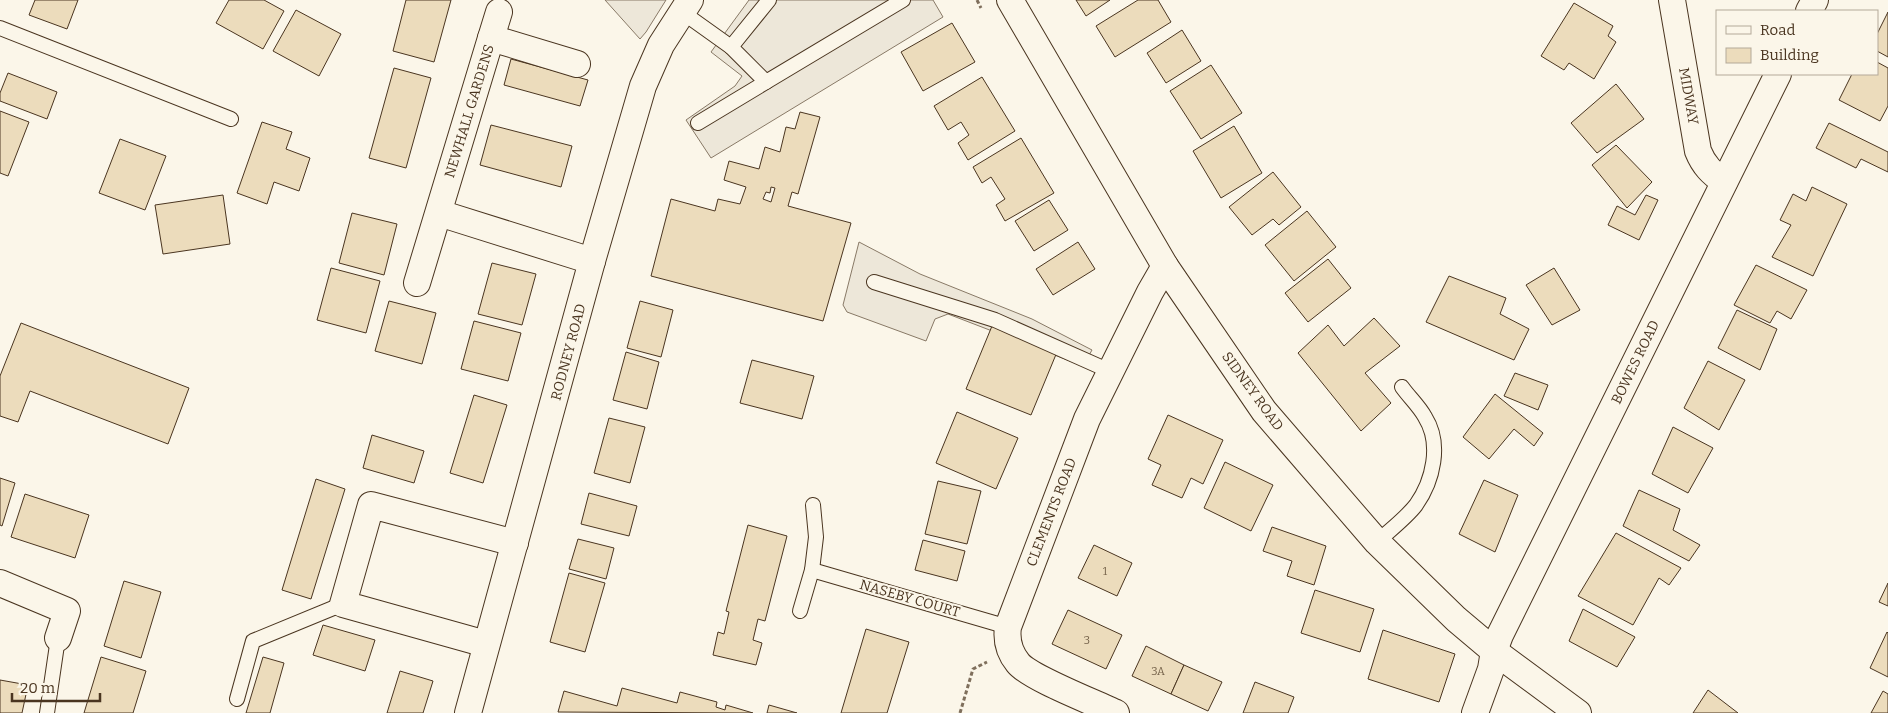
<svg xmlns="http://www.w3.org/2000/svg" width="1888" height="713" font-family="Bitter,serif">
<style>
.parking{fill:#ede7d9;stroke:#887966}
.building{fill:#ecdcbc;stroke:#4a3520;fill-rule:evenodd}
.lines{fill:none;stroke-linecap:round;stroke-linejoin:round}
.lane-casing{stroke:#4a3520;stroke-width:16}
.street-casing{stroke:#4a3520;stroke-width:28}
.path{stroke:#7f6f5c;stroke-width:3;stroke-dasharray:4 2.5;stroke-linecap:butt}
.lane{stroke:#fbf6e9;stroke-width:14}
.street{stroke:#fbf6e9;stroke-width:26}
.labels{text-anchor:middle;stroke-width:4;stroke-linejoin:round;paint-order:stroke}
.number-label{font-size:11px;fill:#725f47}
.street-label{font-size:14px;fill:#4a3520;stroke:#fbf6e9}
</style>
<rect width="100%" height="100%" fill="#fbf6e9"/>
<g class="parking">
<path d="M605,0h61l-20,32 -6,7z"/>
<path d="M749,0h184l10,17 -232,141 -25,-38 49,-34 7,-10 -31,-24z"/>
<path d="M859,242l61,32 112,45 60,31 -9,16 -135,-52 -13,5 -9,22 -79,-29 -4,-7z"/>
</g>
<g class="building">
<path d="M35,0h43l-11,29 -38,-14z"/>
<path d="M229,0h35l20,11 -21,38 -47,-26z"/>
<path d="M406,0h45l-17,62 -41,-11z"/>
<path d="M1076,0h34l-24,16z"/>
<path d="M1138,0h20l13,22 -56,35 -19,-31z"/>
<path d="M1574,3l39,23 -5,10 8,6 -22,37 -25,-16 -5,7 -23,-14z"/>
<path d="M296,10l45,24 -22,42 -46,-25z"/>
<path d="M1888,12v45l-11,-6v-17z"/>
<path d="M952,23l23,39 -52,29 -22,-39z"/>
<path d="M1182,30l19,31 -35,22 -19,-30z"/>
<path d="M511,59l77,21 -8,26 -76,-21z"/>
<path d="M1877,62l11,6v38l-8,15 -41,-21 13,-26h25z"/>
<path d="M1211,65l31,48 -41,26 -31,-48z"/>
<path d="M394,68l37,10 -25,90 -37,-10z"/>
<path d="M8,73l49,19 -10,27 -47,-18v-8z"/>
<path d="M982,77l33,54 -47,29 -10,-17 11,-8 -8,-13 -13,8 -14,-24z"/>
<path d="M1616,84l28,35 -47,34 -26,-30z"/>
<path d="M0,111l29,11 -21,54 -8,-3z"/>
<path d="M800,112l20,5 -22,77 -6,-2 -4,14 63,17 -28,98 -172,-45 20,-77 44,12 3,-12 22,5 6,-17 -22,-7 5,-19 30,8 6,-22 15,5 6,-25 9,2zM771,187l4,1 -4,14 -8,-3 3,-7 4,1z"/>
<path d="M262,122l30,10 -6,17 24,9 -11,33 -25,-9 -7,22 -30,-11z"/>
<path d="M1829,123l59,29v20l-27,-13 -5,9 -40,-20z"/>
<path d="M491,125l81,21 -11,41 -81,-22z"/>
<path d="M1234,126l28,47 -41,25 -28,-47z"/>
<path d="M1021,138l33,55 -49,28 -9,-16 9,-6 -14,-22 -9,6 -9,-16z"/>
<path d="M120,139l46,17 -21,54 -46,-17z"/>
<path d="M1616,145l36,37 -25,26 -35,-43z"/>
<path d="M1273,172l28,35 -22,18 -6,-6 -21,16 -23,-28z"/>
<path d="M1812,187l35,17 -34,72 -41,-19 19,-32 -11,-5 13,-26 13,7z"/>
<path d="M223,195l7,49 -67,10 -8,-49z"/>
<path d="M1646,195l12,5 -19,40 -31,-15 9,-19 18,9z"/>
<path d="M1049,200l19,30 -34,21 -19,-30z"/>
<path d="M1307,211l29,36 -42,34 -29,-36z"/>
<path d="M352,213l45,11 -13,51 -45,-12z"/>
<path d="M1078,242l17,27 -42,26 -17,-26z"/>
<path d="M1328,259l23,29 -43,34 -23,-29z"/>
<path d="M492,263l44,11 -14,51 -44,-11z"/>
<path d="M1756,265l51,25 -16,29 -14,-8 -7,12 -36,-18z"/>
<path d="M331,268l49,13 -14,52 -49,-13z"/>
<path d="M1554,268l26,42 -28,15 -26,-40z"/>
<path d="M1449,276l57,22 -6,16 29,15 -15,31 -88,-38z"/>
<path d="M389,301l47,12 -14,51 -47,-13z"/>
<path d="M640,301l33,9 -12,47 -34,-9z"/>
<path d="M1737,310l40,19 -17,41 -42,-22z"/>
<path d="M1374,318l26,28 -35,27 26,30 -30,28 -63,-78 30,-28 16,21z"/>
<path d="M474,321l47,12 -13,48 -47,-12z"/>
<path d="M21,323l168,65 -21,56 -138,-53 -12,31 -18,-6v-40z"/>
<path d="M992,326l65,26 -26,63 -65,-26z"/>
<path d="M626,352l33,10 -12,47 -34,-9z"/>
<path d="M752,360l62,16 -12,43 -62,-16z"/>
<path d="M1708,361l37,19 -26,50 -35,-22z"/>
<path d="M1515,373l33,12 -10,25 -34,-14z"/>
<path d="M1495,394l48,39 -9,13 -20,-17 -25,30 -26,-22z"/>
<path d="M474,395l33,10 -24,78 -33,-10z"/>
<path d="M957,412l61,26 -22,51 -60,-26z"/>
<path d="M1168,415l55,25 -20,44 -12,-6 -9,20 -30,-13 9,-20 -13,-6z"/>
<path d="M609,418l36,9 -15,56 -36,-10z"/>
<path d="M1673,427l40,21 -25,45 -36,-19z"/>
<path d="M372,435l52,16 -10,32 -51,-15z"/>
<path d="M1225,462l48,23 -22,46 -47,-23z"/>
<path d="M0,478l15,5 -13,43 -2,-1z"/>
<path d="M316,479l29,10 -34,110 -29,-9z"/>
<path d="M1484,480l34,15 -23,57 -36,-18z"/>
<path d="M938,481l43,10 -14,53 -42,-10z"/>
<path d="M1639,490l41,19 -7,21 27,15 -11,16 -66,-35z"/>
<path d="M589,493l48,13 -8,30 -48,-12z"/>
<path d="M25,494l64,21 -14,43 -64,-21z"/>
<path d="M748,525l39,11 -22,85 -7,-2 -5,21 9,3 -6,22 -43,-10 5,-23 6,2 5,-22 -3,-1z"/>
<path d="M1272,527l54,19 -12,39 -27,-9 5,-15 -29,-10z"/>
<path d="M1616,533l65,35 -12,17 -10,-7 -26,47 -55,-29z"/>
<path d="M578,539l36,9 -8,31 -37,-10z"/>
<path d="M923,540l42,11 -8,30 -42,-11z"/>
<path d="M1094,545l38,18 -15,33 -39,-18z"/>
<path d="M569,573l36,10 -20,69 -35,-10z"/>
<path d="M124,581l37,11 -20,66 -37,-12z"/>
<path d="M1888,583v23l-9,-4z"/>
<path d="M1315,590l59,19 -14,43 -59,-19z"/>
<path d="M1583,609l52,28 -18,30 -48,-26z"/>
<path d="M1068,610l54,25 -16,34 -54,-25z"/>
<path d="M323,625l52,15 -10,31 -52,-16z"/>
<path d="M866,629l43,13 -22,71h-46z"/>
<path d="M1383,630l72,24 -16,48 -71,-23z"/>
<path d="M1887,632l1,1v44l-18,-9z"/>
<path d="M1146,646l38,19 -13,29 -39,-18z"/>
<path d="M101,657l45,14 -13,42h-49z"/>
<path d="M263,657l21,6 -14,50h-24z"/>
<path d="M1184,665l38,17 -14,29 -37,-17z"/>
<path d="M400,671l33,10 -10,32h-36z"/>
<path d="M0,680l28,5 -6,28h-22z"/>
<path d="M1255,682l39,15 -6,16h-45z"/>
<path d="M622,688l55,15 3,-11 37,10 -1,5 9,3 1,-5 27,8 -195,-1 6,-21 53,15z"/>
<path d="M1708,690l30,23h-45z"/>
<path d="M1883,691l5,3v19h-17z"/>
<path d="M769,705l28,8h-30z"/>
</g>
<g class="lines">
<g class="lane-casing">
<g id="lane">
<path d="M682,12l49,35 38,-47"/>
<path d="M0,28l231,91"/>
<path d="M731,47l35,35 137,-82"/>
<path d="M698,123l68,-41"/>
<path d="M874,282l121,38 117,52"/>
<path d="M1377,542c13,-12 29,-24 39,-37 17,-24 26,-61 9,-88 -6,-11 -16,-20 -23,-30"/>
<path d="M812,570l4,-33 -3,-32"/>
<path d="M800,611l12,-41 196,57"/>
<path d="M237,699l16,-58 90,-37"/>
<path d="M47,713l11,-75"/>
</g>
</g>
<g class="street-casing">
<g id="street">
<path d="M1010,0l155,266 99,145 113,131 79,77 38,32 84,62"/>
<path d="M1672,0l26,151c6,15 14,22 26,31"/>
<path d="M1809,11l6,-11"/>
<path d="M491,38l8,-26"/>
<path d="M439,213l153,48"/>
<path d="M417,283l74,-245 86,26"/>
<path d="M0,583l67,28 -9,27"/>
<path d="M486,644l-143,-40 28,-99 144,38"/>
<path d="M468,713l124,-452 51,-175 18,-41 29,-45"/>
<path d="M1116,713c-20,-10 -86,-35 -98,-50 -9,-11 -12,-22 -10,-36l79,-208 63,-127 15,-26"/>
<path d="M1475,713l16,-44 3,-18 6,-16 278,-561"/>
</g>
</g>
<g class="path">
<path d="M977,0l4,8"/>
<path d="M960,713l13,-44 14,-7"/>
</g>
<use href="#lane" class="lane"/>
<use href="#street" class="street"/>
</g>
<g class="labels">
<g class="number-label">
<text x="1105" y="575">1</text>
<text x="1087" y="644">3</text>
<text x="1158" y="675">3A</text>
</g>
<g class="street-label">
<text transform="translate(1689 96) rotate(80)" y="5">MIDWAY</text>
<text transform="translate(469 111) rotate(-73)" y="5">NEWHALL GARDENS</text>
<text transform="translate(568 352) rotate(-75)" y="5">RODNEY ROAD</text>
<text transform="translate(1635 362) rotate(-64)" y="5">BOWES ROAD</text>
<text transform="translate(1253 391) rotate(54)" y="5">SIDNEY ROAD</text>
<text transform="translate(1051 512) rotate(-69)" y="5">CLEMENTS ROAD</text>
<text transform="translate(910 598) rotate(16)" y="5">NASEBY COURT</text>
</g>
</g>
<rect x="1716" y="10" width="162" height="65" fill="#fbf6e9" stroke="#b4a999"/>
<rect x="1726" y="26" width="25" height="8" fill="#fbf6e9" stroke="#b4a999"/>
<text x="1760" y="35" font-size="15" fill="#4a3520">Road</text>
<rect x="1726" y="48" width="25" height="15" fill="#ecdcbc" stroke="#b4a999"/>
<text x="1760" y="60" font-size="15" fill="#4a3520">Building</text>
<path d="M12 693v8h88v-8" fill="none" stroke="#4a3520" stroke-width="2.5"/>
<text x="20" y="693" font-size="15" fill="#4a3520" stroke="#fbf6e9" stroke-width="4" paint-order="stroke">20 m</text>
</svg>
